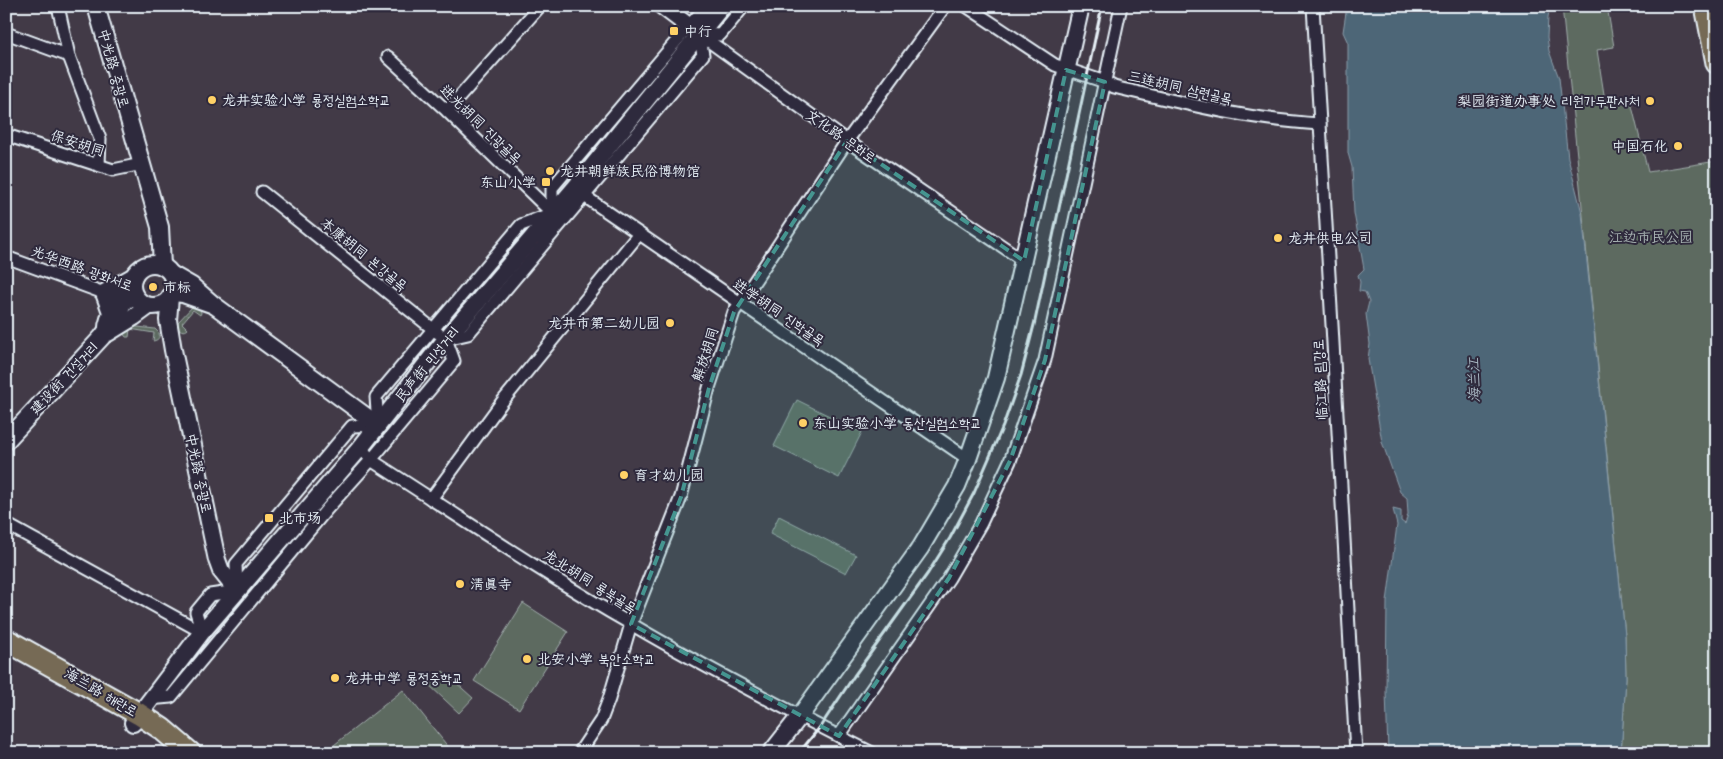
<svg xmlns="http://www.w3.org/2000/svg" width="1723" height="759" font-family="'Architects Daughter','LXGW WenKai TC','Poor Story',sans-serif">
<style>
.green{fill:#5d6b61;stroke:#a2aeac}
.water{fill:#4d6677;stroke:#8b9eab}
.lines{fill:none;stroke-linecap:round;stroke-linejoin:round}
.street-casing{stroke:#e8f1f8;stroke-width:15}
.secondary-casing{stroke:#e8f1f8;stroke-width:20}
.highway-casing{stroke:#e8f1f8;stroke-width:25}
.street{stroke:#2f2a3d;stroke-width:11}
.secondary{stroke:#2f2a3d;stroke-width:16}
.highway{stroke:#766a55;stroke-width:21}
.rail{stroke:#e8f1f8;stroke-width:3}
.marked{fill:#459590;fill-opacity:0.2;stroke:#459590;stroke-width:4;stroke-dasharray:10 6;stroke-linejoin:round}
.poi-dot{fill:#ffd166;stroke:#2f2a3d;stroke-width:2}
.labels{text-anchor:middle;stroke-width:4;stroke-linejoin:round;paint-order:stroke}
.poi-label{font-size:14px;fill:#e8f1f8;stroke:#2f2a3d;text-anchor:start}
.street-label{font-size:14px;fill:#e8f1f8;stroke:#2f2a3d}
.park-label{font-size:14px;fill:#a9b5b4;stroke:#2f2a3d}
.water-label{font-size:15px;font-style:italic;fill:#aab9c4;stroke:#2f2a3d}
</style>
<rect width="100%" height="100%" fill="#423a47"/>
<filter id="ink" filterUnits="userSpaceOnUse"><feTurbulence type="fractalNoise" baseFrequency=".02" numOctaves="2"/><feDisplacementMap in="SourceGraphic" scale="10" xChannelSelector="R" yChannelSelector="G"/><feConvolveMatrix kernelMatrix="1 2 1 2 8 2 1 2 1" color-interpolation-filters="sRGB"/></filter>
<g filter="url(#ink)">
<g class="green">
<path d="M1562,6h45l7,41 -17,3 9,57 25,-5 17,70 69,-11v592h-96l5,-75 -1,-42z"/>
<path d="M193,306l7,1 1,6 -1,2 -7,-5 -11,13 6,6c-3,3 -7,2 -10,-1v-6z"/>
<path d="M129,326l26,3 4,4c1,5 -1,7 -6,8l1,-8 -24,-4 -1,8h-3l-4,-5z"/>
<path d="M797,400l65,32 -23,46 -65,-32z"/>
<path d="M779,516l77,39 -10,18 -76,-39z"/>
<path d="M523,603l45,29 -49,77 -45,-28z"/>
<path d="M443,671l30,27 -14,15 -30,-28z"/>
<path d="M403,690l50,63h-129z"/>
</g>
<path class="water" d="M1347,6h203l-2,11 -1,20 2,14 10,27 9,80 14,55 43,423 1,42 -5,75h-233l-2,-62 1,-89 10,-77 -4,-16 8,2v10l4,3 3,-10 -1,-16 -7,-6 -18,-50 -14,-83 2,-15 -4,-30 3,-12 -4,-10 -6,-1 1,-9 -2,-7 6,-6 -10,-56 -2,-46 -4,-14v-110l-5,-11z"/>
<g class="lines">
<g class="street-casing">
<g id="street">
<path d="M58,6l11,50 31,83 -1,26"/>
<path d="M966,6l89,59 50,17 9,5c68,16 135,33 206,37"/>
<path d="M1313,6l19,319 24,428"/>
<path d="M6,7l1,-1"/>
<path d="M6,33l63,23"/>
<path d="M699,34l148,107 177,120"/>
<path d="M699,34l21,1 24,-29"/>
<path d="M388,57l59,54 105,102"/>
<path d="M447,111l93,-105"/>
<path d="M6,135l107,35 29,-6"/>
<path d="M574,189l394,270"/>
<path d="M262,192l176,141"/>
<path d="M552,213v-25l154,-182"/>
<path d="M6,257l106,39 37,10"/>
<path d="M446,339l22,-5 235,-279 -4,-21"/>
<path d="M361,447l10,13c86,55 171,113 260,164 78,46 160,88 241,129"/>
<path d="M431,499l71,-97 137,-168"/>
<path d="M6,524l196,108"/>
<path d="M202,632l-6,-20 14,-17 27,-4 -1,-27 116,-138 26,-1 -2,-28 145,-172 29,-11"/>
<path d="M149,699l22,-2 156,-188 44,-49 83,-99 -8,-22"/>
<path d="M839,736l110,-158 32,-55 29,-62 35,-101 76,-354"/>
<path d="M579,753l22,-33 8,-21 22,-75 50,-127 28,-109 25,-76 113,-171 98,-135"/>
</g>
</g>
<g class="secondary-casing">
<g id="secondary">
<path d="M96,6l64,221 2,39"/>
<path d="M662,6l37,28"/>
<circle cx="153" cy="285" r="21"/>
<path d="M170,297l-2,23 5,30 44,210 4,11 16,20"/>
<path d="M170,297l4,-4 9,1 31,11 -22,-19 -21,-12"/>
<path d="M214,305l164,120"/>
<path d="M107,326l4,-14 -7,-19 30,-17"/>
<path d="M108,333l26,-16 15,-11"/>
<path d="M6,441l96,-104 11,-15 19,-35"/>
<path d="M133,723l69,-91 159,-185 85,-108 128,-150 148,-183"/>
<path d="M771,753l29,-37 121,-169 36,-61 11,-27 28,-81 85,-372"/>
</g>
</g>
<g class="highway-casing">
<g id="highway">
<path d="M1706,6l11,57"/>
<path d="M6,640l133,74 23,15 28,24"/>
</g>
</g>
<use href="#street" class="street"/>
<use href="#secondary" class="secondary"/>
<use href="#highway" class="highway"/>
<path class="rail" d="M799,753l21,-26 34,-51 74,-103 22,-35 24,-45 29,-67 18,-51 14,-54 67,-315"/>
</g>
</g>
<path class="marked" d="M1066,70l39,12 -60,278 -35,101 -61,117 -110,158 -208,-112 50,-127 28,-109 25,-76 113,-171 177,120z"/>
<g class="poi-dot">
<rect x="669" y="26" width="10" height="10" rx="2.5"/>
<circle cx="212" cy="100" r="5"/>
<circle cx="1650" cy="101" r="5"/>
<circle cx="1678" cy="146" r="5"/>
<circle cx="550" cy="171" r="5"/>
<rect x="541" y="177" width="10" height="10" rx="2.5"/>
<circle cx="1278" cy="238" r="5"/>
<circle cx="153" cy="287" r="5"/>
<circle cx="670" cy="323" r="5"/>
<circle cx="803" cy="423" r="5"/>
<circle cx="624" cy="475" r="5"/>
<rect x="264" y="513" width="10" height="10" rx="2.5"/>
<circle cx="460" cy="584" r="5"/>
<circle cx="527" cy="659" r="5"/>
<circle cx="335" cy="678" r="5"/>
</g>
<g class="labels">
<g class="poi-label">
<text x="684" y="36">中行</text>
<text x="222" y="105">龙井实验小学 룡정실험소학교</text>
<text x="1640" y="106" text-anchor="end">梨园街道办事处 리원가두판사처</text>
<text x="1668" y="151" text-anchor="end">中国石化</text>
<text x="560" y="176">龙井朝鲜族民俗博物馆</text>
<text x="536" y="187" text-anchor="end">东山小学</text>
<text x="1288" y="243">龙井供电公司</text>
<text x="163" y="292">市标</text>
<text x="660" y="328" text-anchor="end">龙井市第二幼儿园</text>
<text x="813" y="428">东山实验小学 동산실험소학교</text>
<text x="634" y="480">育才幼儿园</text>
<text x="279" y="523">北市场</text>
<text x="470" y="589">清真寺</text>
<text x="537" y="664">北安小学 북안소학교</text>
<text x="345" y="683">龙井中学 룡정중학교</text>
</g>
<g class="street-label">
<text transform="translate(114 68) rotate(74)" y="5">中光路 중광로</text>
<text transform="translate(1180 87) rotate(13)" y="5">三连胡同 삼련골목</text>
<text transform="translate(481 124) rotate(44)" y="5">进光胡同 진광골목</text>
<text transform="translate(841 136) rotate(35)" y="5">文化路 문화로</text>
<text transform="translate(78 143) rotate(18)" y="5">保安胡同</text>
<text transform="translate(364 254) rotate(39)" y="5">本康胡同 본강골목</text>
<text transform="translate(82 268) rotate(20)" y="5">光华西路 광화서로</text>
<text transform="translate(779 312) rotate(34)" y="5">进学胡同 진학골목</text>
<text transform="translate(705 354) rotate(-72)" y="5">解放胡同</text>
<text transform="translate(427 364) rotate(-51)" y="5">民声街 민성거리</text>
<text transform="translate(64 378) rotate(-47)" y="5">建设街 건설거리</text>
<text transform="translate(1320 380) rotate(-93)" y="5">临江路 림강로</text>
<text transform="translate(199 473) rotate(78)" y="5">中光路 중광로</text>
<text transform="translate(590 581) rotate(32)" y="5">龙北胡同 룡북골목</text>
<text transform="translate(101 692) rotate(30)" y="5">海兰路 해란로</text>
</g>
<g class="park-label">
<text x="1651" y="242">江边市民公园</text>
</g>
<g class="water-label">
<text transform="translate(1474 380) rotate(-91)" y="5">海兰江</text>
</g>
</g>
<rect width="1723" height="759" fill="none" stroke="#2f2a3d" stroke-width="25"/>
<rect x="12" y="12" width="1698" height="734" fill="none" stroke="#e8f1f8" stroke-width="2" filter="url(#ink)"/>
</svg>
